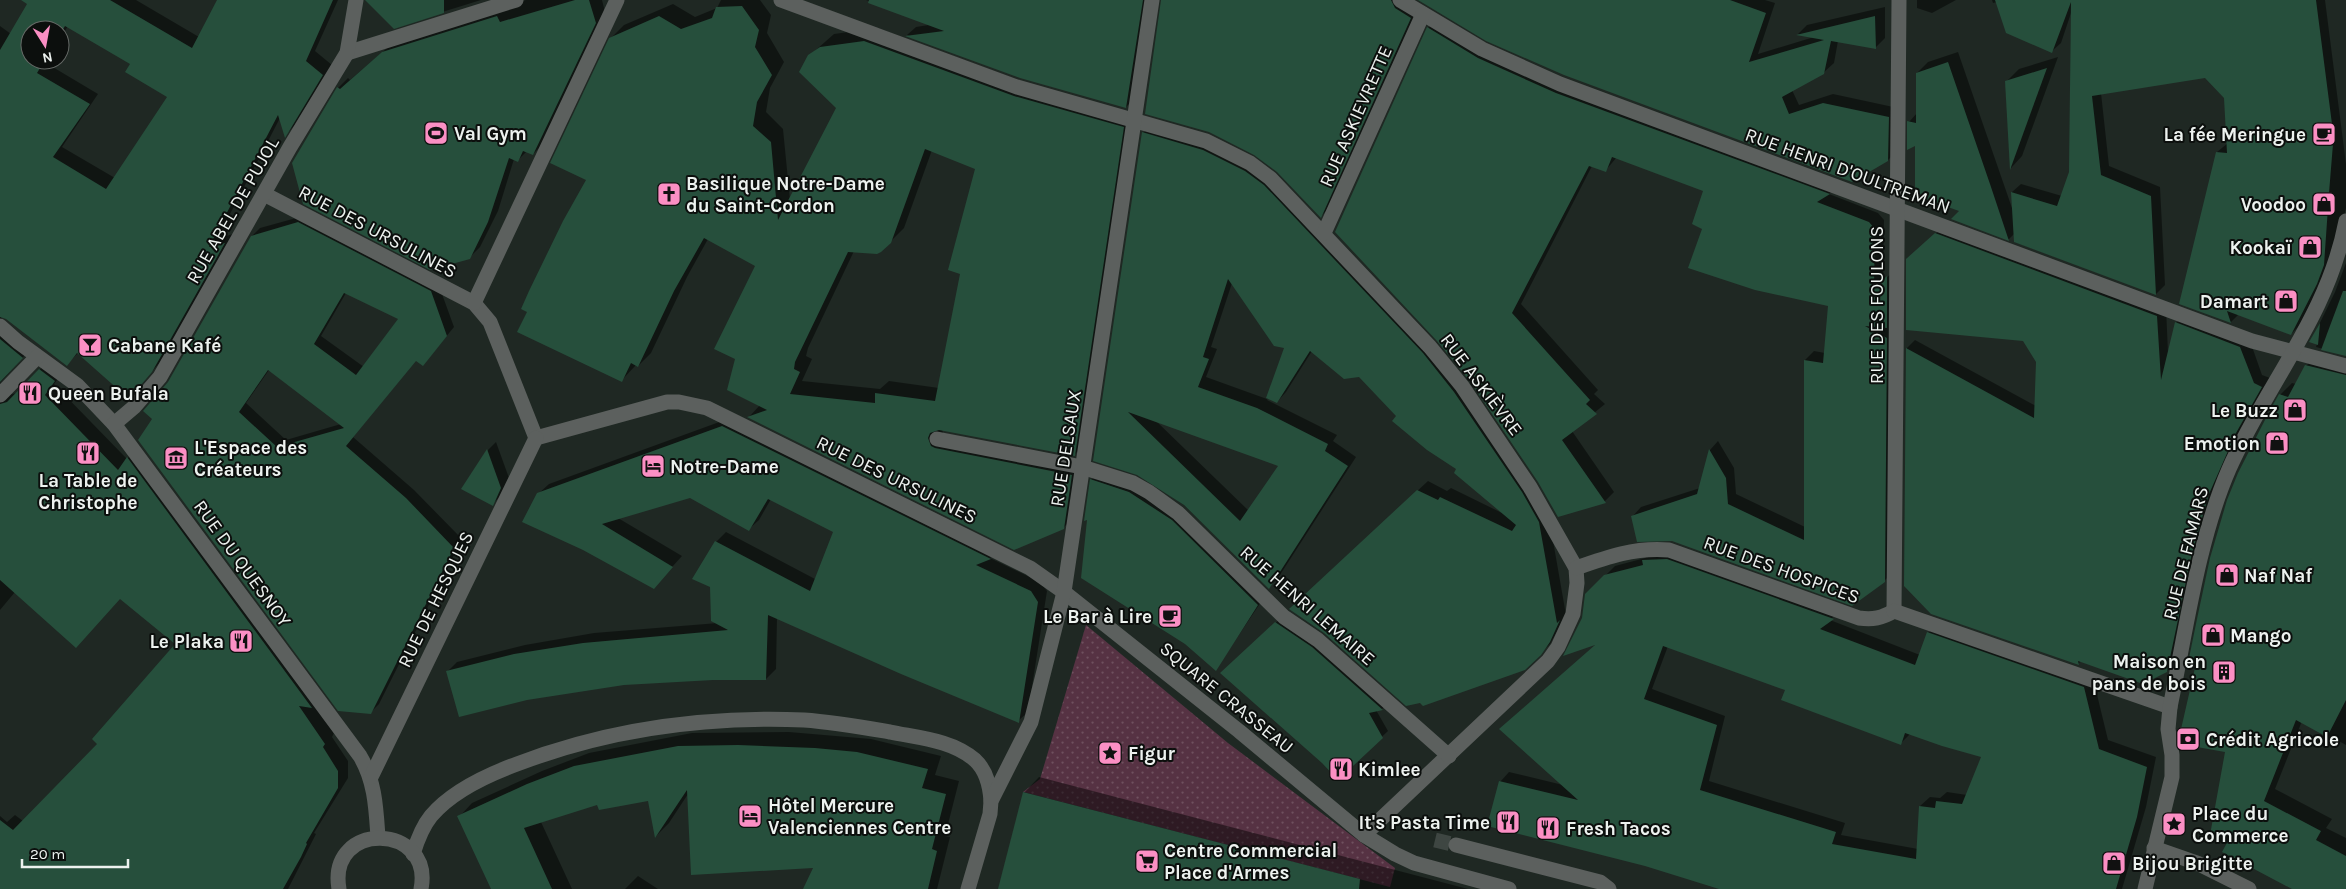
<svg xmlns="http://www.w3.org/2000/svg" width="2346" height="889" font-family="Karla,sans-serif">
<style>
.grass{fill:url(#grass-dots)}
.shadow{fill:#0007;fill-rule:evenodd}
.building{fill:#264f3c;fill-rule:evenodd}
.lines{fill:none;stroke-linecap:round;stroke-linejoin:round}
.minor-tunnel{stroke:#3e4642;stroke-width:15;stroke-dasharray:15 8;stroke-linecap:butt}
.minor{stroke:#5c605e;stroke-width:15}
.labels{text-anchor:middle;stroke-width:4;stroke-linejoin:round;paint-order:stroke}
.street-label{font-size:19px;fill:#edf2ef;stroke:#0c0f0d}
.poi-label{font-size:19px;font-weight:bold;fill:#edf2ef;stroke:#0c0f0d;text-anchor:start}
</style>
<defs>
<pattern id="grass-dots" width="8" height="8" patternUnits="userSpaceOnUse" patternTransform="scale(1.25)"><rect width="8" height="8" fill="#563243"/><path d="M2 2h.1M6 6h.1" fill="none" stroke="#6f505e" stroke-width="1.8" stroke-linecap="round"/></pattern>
</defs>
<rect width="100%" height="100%" fill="#1f2823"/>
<path class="grass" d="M1086,625l142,118 167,125 -5,19 -367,-95 17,-13z"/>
<g class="shadow">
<path d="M31,0h105l63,37 20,-37h119l-23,51 17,14 -38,61 -9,9 -5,-17 -63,121 16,-5 -71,126 -24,27 -60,-34 -11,11 -61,-46 -5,-1 2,6 29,24 -32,36v-357l11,8zM68,26l63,38 38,32 -54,82 -53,-31 36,-53 -52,-31 1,-3h-17v-30h30v9z"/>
<path d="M367,0h114l-87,27z"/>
<path d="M526,0h76l3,12 -62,132 -10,10 -6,-3 -9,9 -4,-1 -16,52 -18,36 -10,10 -177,-94 45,-75 10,-10 2,2 43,-37z"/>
<path d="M721,0h39l11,15 -4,18 17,29 -14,26 -4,24 17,17 7,71 47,-92 -28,-52 25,-22 44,-6 149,55 109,31 -49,328 -13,13 -132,-26 1,4 141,29 -8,53 -13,13 -314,-111 11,-12 -3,-140 -49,-26 -21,38 -36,76 -13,13 -2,-1 -14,15 -34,-201 22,-140 14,-14 49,-21 22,13 22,-9zM932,150l44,18 -14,105 -23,115 -50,-7 -9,8 -78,-8 10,-22 -6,-3 2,-8 46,-97h27l23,-23z"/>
<path d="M866,0h284l-14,97 -10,10 -106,-30 -113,-42 9,-8 19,-3z"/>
<path d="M1162,0h247l11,8 -90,199 -9,9z"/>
<path d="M1421,0h344l10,3 -17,51 56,-17 -16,-3 9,-9 78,-18v31l-10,10 -37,-7 -4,22 -11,10 -31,17 7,15 34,-11 65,14v42l-10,10z"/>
<path d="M1917,0h39l-24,13 -15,-5z"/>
<path d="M1992,0h333l21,164v44l-9,35 -12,31 -25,51 -9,9 -52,-20 -8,8 -50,-19 36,-151 11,-9 -3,-45 -20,-22 -104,17 8,73 51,21 5,98 -9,9 -141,-52 -1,-8 -5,5 -56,-20 8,-8 -44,-68 -8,-21 8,-9v-40l11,-11 30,-10 54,156v-16l9,-8 41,12 8,-23 1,-160 -10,30 -9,8 -55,-49 -4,1z"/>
<path d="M1438,19l49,30 351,136 -9,9 49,19 6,7 -1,61 13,-12v49l-7,7 7,3 -2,243 -10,10 -252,-64 9,-10 59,-19 10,-38 8,-9 16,27 2,26 69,33v-167l9,-9 11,2 4,-48 -126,-77 2,-38 -88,-33 -11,13 -14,-4 -71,138 77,86 -4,4 11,10 -33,27 42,61 -9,9 -47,14 -130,-487z"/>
<path d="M2058,57l-36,99 -11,12 -5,-86 13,-13z"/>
<path d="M1152,124l103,38 177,182 116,168 18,103 -16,29 -26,25 -224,-69 128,-119 19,10 4,-3 51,25 -44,-45 -61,-52 -38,-40 -47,-25 -26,41 -9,10 -9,-4 -1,2 70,35 -4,6 23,16 -78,121 -9,9 -85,-82 -46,-31 -44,-14 49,-327zM1232,283l53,65 -18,51 -61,-22 11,-28 -6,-2zM1155,420l125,45 -31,46z"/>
<path d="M307,215l131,68 16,44 -31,38 -7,-5 -63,77 61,53 48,49 -83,165 -8,8 -217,-293 15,-37 83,-146 8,-8zM346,293l54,26 -36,48 -43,-31zM269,370l72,54 -55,16 -40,-37z"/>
<path d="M1945,225l221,82 2,46 8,-30 9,-9 64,24 13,37 8,3 -26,45 -68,239 -9,9 -86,-10 -3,3 -173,-78 2,-238 8,-8 121,66 1,-44 -14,-23 -106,-88z"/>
<path d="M2346,263v92l-30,-8 1,-3 -6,-3 24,-49z"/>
<path d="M2318,354l28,7v384l-44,-24 -27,68 57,30 -6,9 20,10v51h-51l-66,-49 -2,-89 53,-356 12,-12 4,1 10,-18z"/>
<path d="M49,360l15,11 -10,13 73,75 10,-11 197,285 -2,4 16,24v17l-34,55 2,1 -28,55h-288v-73l7,6 8,-7 8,6 76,-77 78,-100 -56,-47 -106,-5 -15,18v-227l3,9 5,3 9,-2z"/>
<path d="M733,417l266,132 -9,9 50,24 7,9 -19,121 -10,9 -241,-103 -1,51 -10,10 -319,-7 10,-10 68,-17 69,-12 124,-10 -2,-81 10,-10 89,47 20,-48 -64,-32 -12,21 -10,9 -59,-32 -72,21 64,38 -28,31 -116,-93 11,-10z"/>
<path d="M496,442l13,36 -8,18 -9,8 -29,-15 25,-39z"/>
<path d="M1097,474l38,12 43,29 85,84 -47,70 -127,-151 2,-38z"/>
<path d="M1652,551l190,58 -12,11 90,35 8,-22 10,-9 155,54 15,62 48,17 -10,50 -24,82h-400l-222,-107 9,-10 54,13 35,-142 -15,-25 3,-23 29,-29 30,-8zM1668,646l118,43 114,55 10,-10 73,22 -16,39 -20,-3 -7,6 -10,-1 -10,9 -2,43 -77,-14 4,-12 -136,-42 16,-65 -73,-27z"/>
<path d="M1282,617l105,87 -5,5 -6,1 12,21 -50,47 -111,-110z"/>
<path d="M789,732l82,7 70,17 -6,19 24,6 -14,55 5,1 -13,52h-132l10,-22 -127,-73 -19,29 -13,13 -7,-37 -51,4 -57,19 31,67h-80l-33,-72 13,-14 70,-32 47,-18 103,-20z"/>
<path d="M1039,777l429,112h-469l25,-96z"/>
<path d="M638,876l20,13h-33z"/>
</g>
<g class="building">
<path d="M21,0h89l82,48 25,-48h116l-27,61 17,14 -38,63 -7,-23 -69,132 16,-4 -73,129 -23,27 -52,-46 -10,13 -61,-47 -6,-2v-267l27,-46zM65,26l65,38 -5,8 42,25 -61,92 -53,-32 37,-53 -53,-31 8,-13h-15v-30h30v4z"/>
<path d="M365,0h79v13l-50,16z"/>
<path d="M575,0h14l7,23 -63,132 -10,-4 -5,11 -9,-4 -21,64 -18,37 -40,11 -127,-66 -11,-41 45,-76 3,2 42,-37 115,-36 3,6z"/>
<path d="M869,0h274l-17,108 -106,-30 -115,-42 39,-5 -76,-28z"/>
<path d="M1161,0h230l4,8 16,10 -90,200 -44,-46 -23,-17 -45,-23 -64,-18z"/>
<path d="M1418,0h312l36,13 -17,49 75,-22 -28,-5 79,-19 1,33 -45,-8 -7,33 -42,23 7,17 34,-11 66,14 -1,44 -36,21 -288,-107 -78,-34z"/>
<path d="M1995,0h321l16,124 1,20 -4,49 -5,72 -7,19 -26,51 -64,-24 4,12 -52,-19 37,-152 11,1 -3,-55 -19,-20 -113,18 9,79 50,21 5,99 -142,-53 -3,-50 46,14 12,-34 2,-170 -19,51 -46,-20z"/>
<path d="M742,6l17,24 -4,17 17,28 -15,27 -4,24 18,16 7,78 58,-112 -37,-36 9,-17 12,-8 44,-6 150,55 110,31 -49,329 -136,-26 -9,3 -2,5 3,8 4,2 137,27 -8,54 -50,21 -267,-133 20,-7 -40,-20 8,-31 -21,-10 41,-83 -51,-28 -30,53 -36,76 -7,-4 -9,19 -105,-50 10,-20 -6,-3 8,-18 34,-70 23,-41 -36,-17 59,-125 50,-22 22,13 31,-11 4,-11zM925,149l50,20 -27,101 12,4 -25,127 -60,-8v10l-85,-9 10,-22 -6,-3 1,-7 53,-110 29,2 4,-2 10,-9z"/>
<path d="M1427,27l51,31 78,35 274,101 -13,8 52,20 6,7 -1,59 13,-12v52l-22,-2 22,12 -2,244 -33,24 -180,-65 -35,1 -6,-26 66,-22 12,-45 17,29 2,26 76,36v-180l19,3 5,-57 -73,-16 -67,-22 14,-39 -10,-5 11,-33 -91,-34 -6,15 -17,-6 -77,147 78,87 -4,4 11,10 -35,26 44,63 -48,14 -20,-35 -69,-102 -32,-39 -102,-109z"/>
<path d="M1948,62l42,122 19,57 -58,-22 8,-8 -36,-13 -8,-10v-42l-8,4v-29l9,2v-50z"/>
<path d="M2047,68l-37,102 -5,-89z"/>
<path d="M1142,132l61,18 42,21 19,14 159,168 31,39 68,100 17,30 18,101 3,-3 -10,22 -9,13 -16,15 -102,36 -3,-3 -14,3 -82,-73 -35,-24 128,-119 21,10 2,-3 72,34 4,-6 -62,-52 2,-4 -29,-19 -35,-29 4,-5 -37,-39 -15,2 -34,-28 -33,52 -11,-5 18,-50 -10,-2 -46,-67 -25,78 6,2 -11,28 59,21 71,36 -3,7 23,15 -79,123 -85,-84 -47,-30 -44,-14zM1128,412l150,54 -38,55z"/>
<path d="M298,222l133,69 16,45 -24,30 -7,-5 -70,85 60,52 48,50 -83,166 -33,-3 -200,-271 14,-21 -9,-8 25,-29 83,-146zM344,293l54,26 -42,56 -42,-31zM268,370l76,58 -67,19 -38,-35z"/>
<path d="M1935,233l222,83 4,64 14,-58 65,25 14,36 8,4 -26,46 -27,61 -17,59 -25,119 -24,12 -65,-23 1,4 -148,-51 -27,-28 2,-238 128,70 2,-56 -13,-21 -117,-11v-71z"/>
<path d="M2343,291h3v65l-25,-6z"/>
<path d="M2320,323l-2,22 -9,-3z"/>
<path d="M0,339l23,19 -23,24z"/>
<path d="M2305,365l41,10v325l-19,37 -31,-17 -32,81 57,30 -5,9 30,16v33h-54l-70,-37 6,-11 -18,-6 15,-83 -45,-8 -1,-6 18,-79 -9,4 9,-44 13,-61 17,-58 11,-27 31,-61 10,-18 9,3z"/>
<path d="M39,369l16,12 -10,14 73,75 9,-13 185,251 -13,-2 26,38 -2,3 15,24v17l-32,55 1,1 -6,13 -18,32h-283v-69l13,10 84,-86 -5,-5 83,-95 -55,-45 -44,49 -76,-68v-176l7,-2z"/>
<path d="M722,426l269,133 -15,6 55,26 7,11 -19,121 -118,-49 -133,-59 -2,65h-53l-89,5 -97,15 -68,17 -13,-46 68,-17 69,-11 145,-13 -17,-9 -1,-34 -18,-8 23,-38 95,50 23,-59 -65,-33 -19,32 -59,-33 -88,26 71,43 -19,22 -71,-39 -61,-28 15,-29z"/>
<path d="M487,449l14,39 -8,18 -32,-17z"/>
<path d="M1090,479l39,13 43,28 86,85 -42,66 -31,-27 -104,-66 6,-58 -3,1z"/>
<path d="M1667,559l167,60 -14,10 95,36 12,-33 157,55 15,62 48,18 -10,50 -21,72h-397l-74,-23 -158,-40 12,-45 79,19 -79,-71 96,-84 -32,11 19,-38 3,-24 19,-19 39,-10 -1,-5zM1663,646l116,42 6,2 -4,10 120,45 4,-12 37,13 39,11 -19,47 -26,-3 -1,7 -16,-2 -3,53 -84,-15 4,-12 -136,-42 17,-65 -73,-26z"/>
<path d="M1275,622l37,25 71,63 -14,3 14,25 -45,42 -16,-17 -102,-90z"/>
<path d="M678,746l60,-1 77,3 42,4 71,17 -6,19 24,6 -14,55 5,2 -9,38h-125l10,-21 -122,7 -4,-85 -32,48 -7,-37 -49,9 -2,-5 -73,23 28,61h-61l-34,-73 70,-32 47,-18z"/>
<path d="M1023,792l337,87 -1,10h-361z"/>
</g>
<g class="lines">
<path class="minor-tunnel" d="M1435,840l21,5"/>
<g class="minor">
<path d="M781,0l236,87 189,54 44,22 20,15 160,169 32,39 68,101 46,81 1,15 -4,31 -15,33 -10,14 -184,174"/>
<path d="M1400,0l82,49 78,35 692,257 94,25"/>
<path d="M347,53l169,-53"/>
<path d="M264,194l210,109 16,19 46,116"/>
<path d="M1324,233l99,-219"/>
<path d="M474,303l143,-303"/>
<path d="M0,326l18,16 59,43 37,39 246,332c15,25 16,52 18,81"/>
<path d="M0,395l37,-38"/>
<path d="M114,424l20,-17 26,-30 130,-230 57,-94 9,-53"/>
<path d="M536,438l131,-36h12l28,6 323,160 34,24 175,139 125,104 31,19 19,9 95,26"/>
<path d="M937,439l145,28 51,16 16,9 29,21 106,104 34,23 131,116"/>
<path d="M1576,568c31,-11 59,-21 93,-18l190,68c14,2 23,0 35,-7"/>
<path d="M1894,611l5,-611"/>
<path d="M1894,611l276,96"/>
<path d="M371,777l165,-339"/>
<path d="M1456,845l144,37 9,7"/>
<path d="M2154,848l43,15 52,26"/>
<path d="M413,854c4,-13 9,-27 18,-38 21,-25 56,-41 86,-52 92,-35 189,-48 287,-44 29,2 57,7 86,12 29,6 62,8 85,28 12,11 15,26 16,41"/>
<path d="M339,889c-12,-69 95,-66 82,0"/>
<path d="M968,889l22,-75 1,-13 40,-79 33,-130 88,-592"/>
<path d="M2145,889l27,-112v-22l-4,-26 2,-22c16,-76 28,-167 59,-238 38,-86 99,-153 117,-248"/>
</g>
</g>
<defs>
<g id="stadium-square" transform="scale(1.25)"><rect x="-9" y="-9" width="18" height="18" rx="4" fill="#fb8fc4" stroke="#0c0f0d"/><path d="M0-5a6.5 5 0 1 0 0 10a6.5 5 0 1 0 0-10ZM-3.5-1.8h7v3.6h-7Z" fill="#111"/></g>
<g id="cafe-square" transform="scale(1.25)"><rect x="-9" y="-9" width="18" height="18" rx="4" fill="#fb8fc4" stroke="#0c0f0d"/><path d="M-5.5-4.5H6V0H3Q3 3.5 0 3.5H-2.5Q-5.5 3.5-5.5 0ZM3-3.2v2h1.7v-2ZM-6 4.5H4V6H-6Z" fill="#111"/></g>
<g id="church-square" transform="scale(1.25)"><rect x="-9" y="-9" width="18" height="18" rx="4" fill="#fb8fc4" stroke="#0c0f0d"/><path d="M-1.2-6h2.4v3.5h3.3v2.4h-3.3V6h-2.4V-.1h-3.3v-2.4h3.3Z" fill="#111"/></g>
<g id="shop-square" transform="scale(1.25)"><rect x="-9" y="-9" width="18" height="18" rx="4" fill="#fb8fc4" stroke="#0c0f0d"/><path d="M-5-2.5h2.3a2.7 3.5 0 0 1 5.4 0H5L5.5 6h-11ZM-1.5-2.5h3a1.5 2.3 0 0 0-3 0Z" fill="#111"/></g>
<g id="bar-square" transform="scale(1.25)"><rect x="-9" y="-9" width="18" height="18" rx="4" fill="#fb8fc4" stroke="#0c0f0d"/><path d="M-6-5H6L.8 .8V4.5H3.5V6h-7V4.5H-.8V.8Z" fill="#111"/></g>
<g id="restaurant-square" transform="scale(1.25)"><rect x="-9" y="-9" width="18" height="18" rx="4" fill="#fb8fc4" stroke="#0c0f0d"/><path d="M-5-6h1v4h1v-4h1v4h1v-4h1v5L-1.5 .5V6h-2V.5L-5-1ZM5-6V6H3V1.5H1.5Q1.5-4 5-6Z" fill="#111"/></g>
<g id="museum-square" transform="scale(1.25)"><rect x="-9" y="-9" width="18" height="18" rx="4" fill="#fb8fc4" stroke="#0c0f0d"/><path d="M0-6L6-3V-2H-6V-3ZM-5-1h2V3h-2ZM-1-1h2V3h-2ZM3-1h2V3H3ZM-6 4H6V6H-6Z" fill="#111"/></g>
<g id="hotel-square" transform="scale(1.25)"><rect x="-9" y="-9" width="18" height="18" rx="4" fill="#fb8fc4" stroke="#0c0f0d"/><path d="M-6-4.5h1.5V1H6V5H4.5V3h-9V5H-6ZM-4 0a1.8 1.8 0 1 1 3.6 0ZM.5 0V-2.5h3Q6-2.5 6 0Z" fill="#111"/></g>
<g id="building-square" transform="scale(1.25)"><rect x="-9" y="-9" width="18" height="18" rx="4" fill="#fb8fc4" stroke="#0c0f0d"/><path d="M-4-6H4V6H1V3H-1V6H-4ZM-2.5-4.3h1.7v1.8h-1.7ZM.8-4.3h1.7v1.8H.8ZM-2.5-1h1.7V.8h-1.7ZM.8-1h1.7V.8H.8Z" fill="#111"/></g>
<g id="bank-square" transform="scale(1.25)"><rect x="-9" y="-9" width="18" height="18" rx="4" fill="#fb8fc4" stroke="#0c0f0d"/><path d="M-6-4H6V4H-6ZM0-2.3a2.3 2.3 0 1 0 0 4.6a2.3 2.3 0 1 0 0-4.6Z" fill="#111"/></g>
<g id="sight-square" transform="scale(1.25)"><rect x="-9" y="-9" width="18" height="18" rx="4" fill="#fb8fc4" stroke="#0c0f0d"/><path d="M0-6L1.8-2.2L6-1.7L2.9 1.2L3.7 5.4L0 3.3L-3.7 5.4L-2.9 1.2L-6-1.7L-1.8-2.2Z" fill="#111"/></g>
<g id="supermarket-square" transform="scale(1.25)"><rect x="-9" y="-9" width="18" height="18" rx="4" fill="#fb8fc4" stroke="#0c0f0d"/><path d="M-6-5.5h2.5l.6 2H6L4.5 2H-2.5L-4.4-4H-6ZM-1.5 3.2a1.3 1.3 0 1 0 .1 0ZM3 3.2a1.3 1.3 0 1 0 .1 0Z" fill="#111"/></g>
</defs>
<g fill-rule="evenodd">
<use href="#stadium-square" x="436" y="133"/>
<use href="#cafe-square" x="2324" y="134"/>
<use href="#church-square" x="669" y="194"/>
<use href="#shop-square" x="2324" y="204"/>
<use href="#shop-square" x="2310" y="247"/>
<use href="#shop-square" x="2286" y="301"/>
<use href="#bar-square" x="90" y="345"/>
<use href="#restaurant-square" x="30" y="393"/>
<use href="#shop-square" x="2295" y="410"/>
<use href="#shop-square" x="2277" y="443"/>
<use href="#restaurant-square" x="88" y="453"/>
<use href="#museum-square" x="176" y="458"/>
<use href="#hotel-square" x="653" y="466"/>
<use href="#shop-square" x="2227" y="575"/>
<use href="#cafe-square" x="1170" y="616"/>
<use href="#shop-square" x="2213" y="635"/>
<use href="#restaurant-square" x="241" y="641"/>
<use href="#building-square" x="2224" y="672"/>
<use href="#bank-square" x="2188" y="739"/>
<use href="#sight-square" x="1110" y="753"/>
<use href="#restaurant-square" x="1341" y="769"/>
<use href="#hotel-square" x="750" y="816"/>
<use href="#restaurant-square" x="1508" y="822"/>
<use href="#sight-square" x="2174" y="824"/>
<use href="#restaurant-square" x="1548" y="828"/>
<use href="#supermarket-square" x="1147" y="861"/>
<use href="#shop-square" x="2114" y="863"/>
</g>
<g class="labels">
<g class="street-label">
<text transform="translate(1355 116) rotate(-66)" y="7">RUE ASKIEVRETTE</text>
<text transform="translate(1848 170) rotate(20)" y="7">RUE HENRI D'OULTREMAN</text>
<text transform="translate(232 210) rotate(-60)" y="7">RUE ABEL DE PUJOL</text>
<text transform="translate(378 231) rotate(28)" y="7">RUE DES URSULINES</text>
<text transform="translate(1876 305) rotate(-90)" y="7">RUE DES FOULONS</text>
<text transform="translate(1482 384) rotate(53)" y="7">RUE ASKIÈVRE</text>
<text transform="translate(1065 448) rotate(-81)" y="7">RUE DELSAUX</text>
<text transform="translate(897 479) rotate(26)" y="7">RUE DES URSULINES</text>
<text transform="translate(2185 553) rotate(-76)" y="7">RUE DE FAMARS</text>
<text transform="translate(243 563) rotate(54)" y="7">RUE DU QUESNOY</text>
<text transform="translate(1782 569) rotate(20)" y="7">RUE DES HOSPICES</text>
<text transform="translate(435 599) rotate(-64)" y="7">RUE DE HESQUES</text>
<text transform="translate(1308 605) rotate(41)" y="7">RUE HENRI LEMAIRE</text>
<text transform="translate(1227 697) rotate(39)" y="7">SQUARE CRASSEAU</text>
</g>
<g class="poi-label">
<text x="454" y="140">Val Gym</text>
<text x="2306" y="141" text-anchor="end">La fée Meringue</text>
<text x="686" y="190">Basilique Notre-Dame<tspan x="686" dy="22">du Saint-Cordon</tspan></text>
<text x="2306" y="211" text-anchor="end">Voodoo</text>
<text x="2292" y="254" text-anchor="end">Kookaï</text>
<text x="2268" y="308" text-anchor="end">Damart</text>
<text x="108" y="352">Cabane Kafé</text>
<text x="48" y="400">Queen Bufala</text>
<text x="2278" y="417" text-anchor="end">Le Buzz</text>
<text x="2260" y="450" text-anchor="end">Emotion</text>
<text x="194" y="454">L'Espace des<tspan x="194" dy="22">Créateurs</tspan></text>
<text x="670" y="473">Notre-Dame</text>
<text x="88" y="487" text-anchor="middle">La Table de<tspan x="88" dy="22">Christophe</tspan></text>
<text x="2244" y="582">Naf Naf</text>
<text x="1152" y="623" text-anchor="end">Le Bar à Lire</text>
<text x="2230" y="642">Mango</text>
<text x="224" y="648" text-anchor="end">Le Plaka</text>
<text x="2206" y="668" text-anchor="end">Maison en<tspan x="2206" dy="22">pans de bois</tspan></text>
<text x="2206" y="746">Crédit Agricole</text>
<text x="1128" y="760">Figur</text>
<text x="1358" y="776">Kimlee</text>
<text x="768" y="812">Hôtel Mercure<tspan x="768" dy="22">Valenciennes Centre</tspan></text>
<text x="2192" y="820">Place du<tspan x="2192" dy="22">Commerce</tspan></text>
<text x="1490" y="829" text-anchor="end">It's Pasta Time</text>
<text x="1566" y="835">Fresh Tacos</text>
<text x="1164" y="857">Centre Commercial<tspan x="1164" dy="22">Place d'Armes</tspan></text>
<text x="2132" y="870">Bijou Brigitte</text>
</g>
</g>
<g transform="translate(45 45) rotate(169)"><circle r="24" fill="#0c0f0d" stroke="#666a67"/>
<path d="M0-4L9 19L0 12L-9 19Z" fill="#fb8fc4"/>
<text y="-8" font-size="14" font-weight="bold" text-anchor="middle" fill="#edf2ef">N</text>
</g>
<path d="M22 859v8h106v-8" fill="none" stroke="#edf2ef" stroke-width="2.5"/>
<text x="30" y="859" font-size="15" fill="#edf2ef" stroke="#0c0f0d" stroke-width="4" paint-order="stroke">20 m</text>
</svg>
